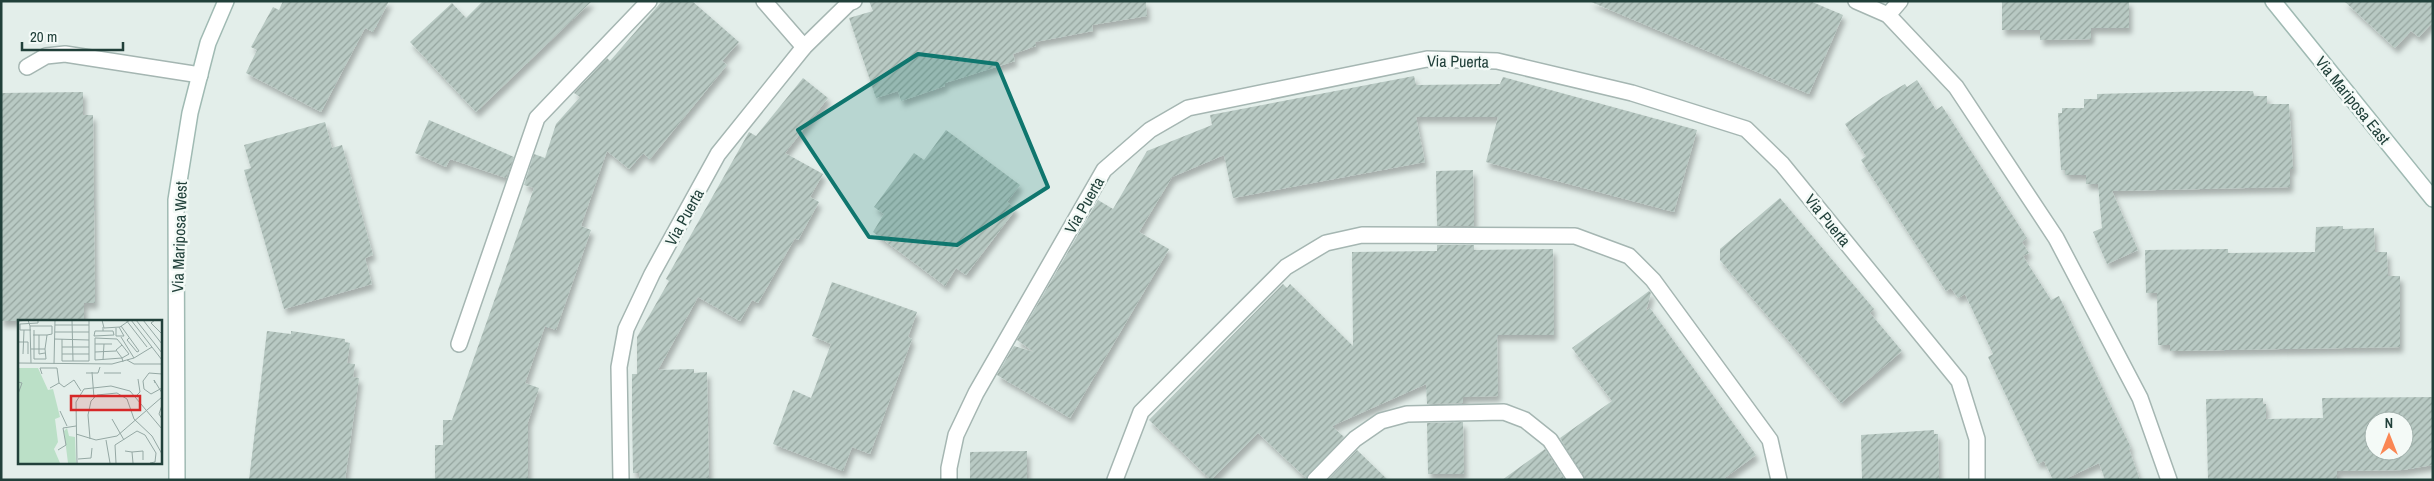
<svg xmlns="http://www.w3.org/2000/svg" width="2434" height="481" font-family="'Archivo Narrow',sans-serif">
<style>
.building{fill:url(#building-hatch);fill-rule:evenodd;filter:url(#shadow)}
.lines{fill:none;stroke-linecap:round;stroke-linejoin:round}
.lane-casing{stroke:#a5b6b2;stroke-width:18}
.street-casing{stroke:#a5b6b2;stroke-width:18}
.secondary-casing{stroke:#a0bab3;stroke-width:18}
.lane{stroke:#fff;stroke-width:15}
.street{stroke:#fff;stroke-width:15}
.secondary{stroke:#fff;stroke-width:15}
.marked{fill:#0f766e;fill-opacity:0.2;stroke:#0f766e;stroke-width:4;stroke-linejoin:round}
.labels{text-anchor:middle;stroke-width:5;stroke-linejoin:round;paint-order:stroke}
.street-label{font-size:16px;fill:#21403a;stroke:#f4faf7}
.inset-road{fill:none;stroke:#95a8a4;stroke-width:1}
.view{fill:#d62828;fill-opacity:0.15;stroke:#d62828;stroke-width:2.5}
.inset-edge{fill:none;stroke:#21403a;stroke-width:2.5}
</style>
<defs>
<pattern id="building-hatch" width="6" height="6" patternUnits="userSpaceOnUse" patternTransform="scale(1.25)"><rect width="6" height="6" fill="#b8c9c3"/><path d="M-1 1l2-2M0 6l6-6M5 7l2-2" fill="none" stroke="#95a59f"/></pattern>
<filter id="shadow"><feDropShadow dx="3" dy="5.5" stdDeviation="2.5" flood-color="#0004"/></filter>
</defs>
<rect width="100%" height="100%" fill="#e3eeea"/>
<g class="building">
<path d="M283,1h106l-16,31 -8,-4 -44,84 -75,-39 11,-23 -6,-3 22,-40 6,3z"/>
<path d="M483,1h109l-116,111 -66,-70 42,-39 14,15z"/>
<path d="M662,1h30l47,41 -17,19 5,4 -77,94 -7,-6 -14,16 -22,-18 -26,75 10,4 -35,100 -11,-4 -20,57 14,5 -11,34v58h-93v-35h8v-25h9l82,-232 -10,-3 10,-31 11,4 11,-34 24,-27 -6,-4 33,-35 3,3z"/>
<path d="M869,1h277l1,15 -55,9 1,6 -58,11 1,4 -23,8 2,7 -70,22v3l-44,15 -3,-10 -22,7 -27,-80 24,-7z"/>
<path d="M1589,1h221l33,14 -34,79z"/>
<path d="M2002,1h127v27h-38v11l-51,1v-10h-38z"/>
<path d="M2344,1h89v21l-14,15 -8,-6 -16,17z"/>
<path d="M1414,76l2,9 84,-1 3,-7 194,53 -23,82 -188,-50 12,-45h-82l9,45 -192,36 -9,-43 -52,22 -33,55 30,17 -99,169 -73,-43 17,-29 20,6 -17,-12 81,-140 15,9 34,-58 65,-26 -2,-10z"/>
<path d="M803,78l25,20 -43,55 38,21 -13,23 9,5 -21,38 -3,-2 -37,65 -6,-3 -12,21 -42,-24 -40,73 36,-1v4l13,-1 2,106 -70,2v-7h-6l-1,-62v-37h5v-37l32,-56 -3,-2 83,-147 7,4z"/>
<path d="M1917,80l19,30 6,-4 85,132 -5,4 7,11 -6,3 28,44 8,-4 72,152 -2,1 11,31h-35l-6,-17 -36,17h-10l-9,-19 -6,3 -50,-107 5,-3 -28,-60 -7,4 -7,-10 -5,3 -85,-131 5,-4 -21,-32 38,-27 22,-13 2,3z"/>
<path d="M2209,91h44l1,5h13v8h22l4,65h-3v18l-178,4 26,59 -31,14 -14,-32 9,-4 -4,-44h-12v-9h-21v-5h-4l-3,-57h4v-5h22v-9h13v-5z"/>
<path d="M83,92v23h10l2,188h-11v18h-83v-228z"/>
<path d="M429,120l85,37 -8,21 -56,-19 -4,8 -31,-14z"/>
<path d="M325,122l7,26 10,-3 31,110 -8,3 7,26 -88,25 -40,-139 7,-2 -7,-23z"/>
<path d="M946,130l74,55 -13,17 9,7 -50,66 -10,-7 -11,18 -72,-54 11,-18 -10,-7 40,-54 10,7z"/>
<path d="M1473,170l1,56h-37l-1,-55z"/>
<path d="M1780,198l94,111 -4,4 32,38 -61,52 -121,-143v-11z"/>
<path d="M2343,226v3l31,-1 1,24h12l1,24h12v71l-230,4v-6h-12l-1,-52h-11l-1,-43 83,-1v4l87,-1 1,-25z"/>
<path d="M1437,245h37v5l79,-1 1,86h-57l1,61 -35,1v6l-36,1 -1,-20 -94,42 12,11 -38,41 -48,-45 -47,47 -62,-60 134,-136 4,4 3,-4 63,62 -1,-94 85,-1z"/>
<path d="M832,282l85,30 -9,25 4,2 -42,115 -18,-7 -9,24 -70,-27 20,-54 18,8 20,-54 -19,-8z"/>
<path d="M1649,291l2,2 -5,18 4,-3 106,147 -34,25h-137l-25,-42 52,-37 -40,-53z"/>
<path d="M267,331l24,3v-3l54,8v3l5,1 -3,20 8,1 -2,13 6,1 -14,102h-96z"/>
<path d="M2433,397v68l-31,5 -65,1v9h-129l-2,-81 57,-1v6h3v15l57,-1 -1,-20zM2374,421h30v30h-30z"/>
<path d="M1463,422l1,52h-36l-1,-51z"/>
<path d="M1934,430v4h4l1,46h-77l-1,-45z"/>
<path d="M1545,449l20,31h-63z"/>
<path d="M1357,450l31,30h-60z"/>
<path d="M1027,451v29h-57v-28z"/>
</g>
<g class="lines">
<g class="lane-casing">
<path id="lane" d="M27,67l19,-11 19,-2 135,21"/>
</g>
<g class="street-casing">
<g id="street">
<path d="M764,1l40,46"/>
<path d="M1856,1l32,14 68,72 100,151 84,160 29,82"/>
<path d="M1888,15l12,-14"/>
<path d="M459,344l78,-226 112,-117"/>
<path d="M621,480l-2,-113 7,-38 26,-55 66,-120 86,-107 45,-44 5,-2"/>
<path d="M949,480v-12l7,-33 20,-42 128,-223 46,-40 38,-22 239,-49 70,2 135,32 114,36 36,35 177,217 18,58v41"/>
<path d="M1115,480l26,-68 145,-145 40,-24 36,-8 213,1 54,20 24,24 117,160 9,40"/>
<path d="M1315,480l40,-41 26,-18 26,-7 97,-2 21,8 25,20 26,40"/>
</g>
</g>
<g class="secondary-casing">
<g id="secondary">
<path d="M2273,1l160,198"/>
<path d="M177,480l-1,-280 14,-87 18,-70 18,-42"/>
</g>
</g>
<use href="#lane" class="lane"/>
<use href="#street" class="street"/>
<use href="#secondary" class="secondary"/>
</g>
<path class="marked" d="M918,54l79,10 51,123 -91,58 -88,-8 -71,-107z"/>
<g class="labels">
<g class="street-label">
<text transform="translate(1458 61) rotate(1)" y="6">Via Puerta</text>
<text transform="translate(2353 100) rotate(51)" y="6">Via Mariposa East</text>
<text transform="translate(1084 205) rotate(-60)" y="6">Via Puerta</text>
<text transform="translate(684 217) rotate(-61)" y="6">Via Puerta</text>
<text transform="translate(1828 220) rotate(51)" y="6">Via Puerta</text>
<text transform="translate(179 237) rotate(-88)" y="6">Via Mariposa West</text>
</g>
</g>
<g transform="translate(18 320)">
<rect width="144" height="144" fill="#e3eeea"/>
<path d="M0,48h20l10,22 5,-1 7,28 -5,2 3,23 -4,7 6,14h-42zM49,108l2,8 6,1 1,26h-8l-4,-32z" fill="#bbe0c7"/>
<path class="inset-road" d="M54,0l1,41M84,0l2,8 16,-1 10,-7M108,0l21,27M113,0l31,40M118,0l26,33M125,0l19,24M137,0l-4,3 11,11M0,1l10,-1 2,6 1,37M37,5h34M12,6h22v8l-5,1M103,6l18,25 -2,1 -10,-12 2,-2M85,7v4h-8l-1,5 20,-1 -1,-4h-10M98,8v8h8l-5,-9M6,10h-4v-6l18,-1v-3M37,12h34M15,15h14l-2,14M21,15v19l6,-1M103,17l13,21M36,19l35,1M44,19v22h27v-41M0,22h10v12M77,24h17M104,25l-5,-6 -22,-1v22l27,-2 -6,-8 6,-5 7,9 -7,4 1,4M44,27h27M13,29h14l1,10h-12v-29M77,32l21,-1M5,34l1,-24h7M44,34h27M85,40l1,-16M109,40l7,4h28M0,43l94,1 22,-6 18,-11M36,44l1,-44M74,52l2,26M68,53h12l2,-6M86,53h17M24,54l-2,-6h17l2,15 -9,5M144,54l-13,-1 -6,8 1,8 7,5 11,-6M0,62l4,1 -4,11M41,63l5,4 10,-7 7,11M137,63l-1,-3 8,13M118,76l4,-4 -2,-13M144,85l-3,9 3,5M42,91l7,15M94,99l12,21M58,114l20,6 21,-4 45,-39M72,119l-2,-24 3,-14 6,-6 20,-2 10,6 7,20 18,17 10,18M88,120l4,23M40,130l8,-5 -3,-17 13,-2M107,131l7,1 1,11M114,132l11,-1v9M60,139l13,-1 1,-10M59,143l-1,-61 8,-13 27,-3 19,5 32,38M98,143l-1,-18 22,-14 8,4 11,18 -1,9 -5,1"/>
<path class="view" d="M53,76h69v14h-69z"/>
<rect width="144" height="144" class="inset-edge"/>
</g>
<rect width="2434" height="481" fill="none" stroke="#21403a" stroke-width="5"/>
<g transform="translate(2389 436)"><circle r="24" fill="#f4faf7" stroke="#a0b0ab"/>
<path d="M0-4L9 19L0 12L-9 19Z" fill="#fa8754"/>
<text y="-8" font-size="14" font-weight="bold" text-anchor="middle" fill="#21403a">N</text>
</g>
<path d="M22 42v8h101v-8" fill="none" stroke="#21403a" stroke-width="2.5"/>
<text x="30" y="42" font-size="15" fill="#21403a" stroke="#f4faf7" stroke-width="4" paint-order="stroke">20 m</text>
</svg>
